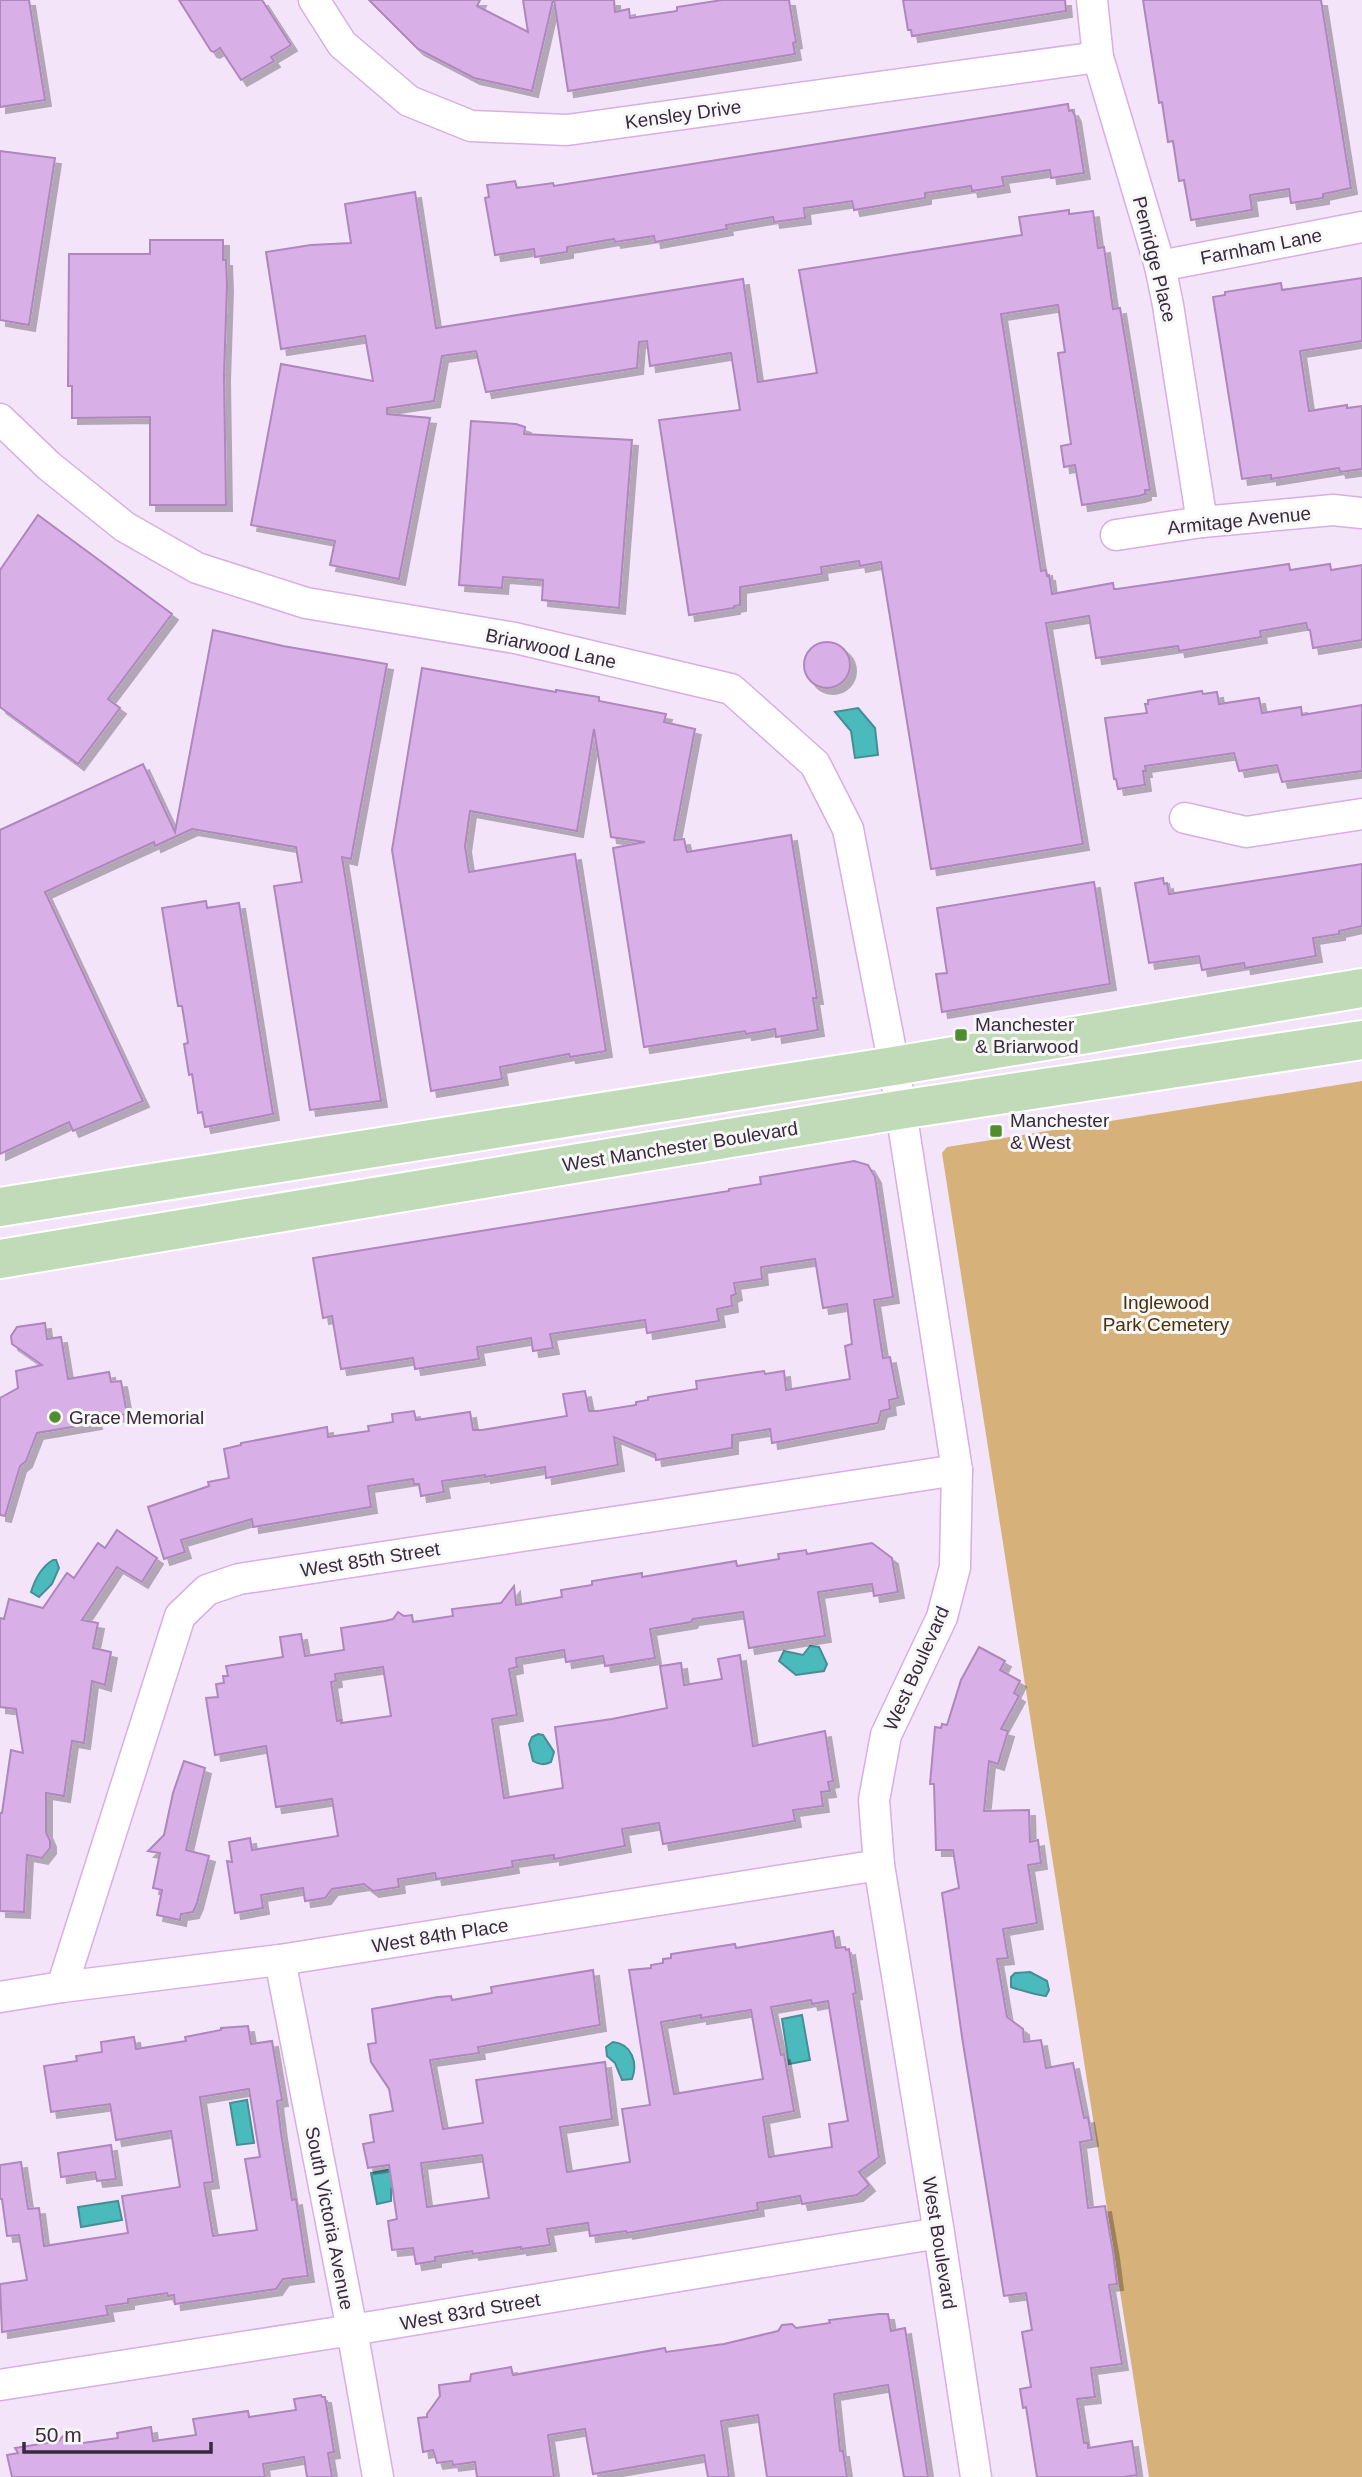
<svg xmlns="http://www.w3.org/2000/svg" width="1362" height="2477" font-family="Arial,sans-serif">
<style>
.green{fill:#d6b179}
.water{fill:#4bbabc;stroke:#468e96;stroke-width:2}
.building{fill:#d8b0e7;stroke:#ae87bc;stroke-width:2;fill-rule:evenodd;filter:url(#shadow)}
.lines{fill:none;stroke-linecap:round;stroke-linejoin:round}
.street-casing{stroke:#d7aee5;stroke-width:33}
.primary-casing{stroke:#fff;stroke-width:42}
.street{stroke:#fff;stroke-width:30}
.primary{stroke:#c1dab7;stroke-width:38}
.poi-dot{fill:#4e8e2e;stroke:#f7f7f7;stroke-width:2.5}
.labels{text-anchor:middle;stroke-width:6;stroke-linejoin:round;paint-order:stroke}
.street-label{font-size:19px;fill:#39293f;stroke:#f7f7f7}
.poi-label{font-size:19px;fill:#39293f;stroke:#f7f7f7;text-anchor:start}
.park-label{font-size:19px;fill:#49320b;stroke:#f7f7f7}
</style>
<defs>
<filter id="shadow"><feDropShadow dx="6" dy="6" stdDeviation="0" flood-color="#0004"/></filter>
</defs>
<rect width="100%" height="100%" fill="#f4e4fa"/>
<path class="green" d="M1362,1081v1396h-213l-207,-1324 5,-6z"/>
<g class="water">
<path d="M858,708l17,20 3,27 -23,3 -4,-27 -16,-19z"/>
<path d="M53,1560h3l3,8 -7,16 -13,13 -8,-5c4,-13 10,-25 22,-32z"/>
<path d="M810,1646l9,1 8,17 -3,7 -28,4 -17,-14 5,-10 19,4z"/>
<path d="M538,1734l5,1 11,17 -3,10c-7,3 -11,3 -18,-1l-4,-17 3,-7z"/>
<path d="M1030,1972l17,9 2,9 -3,6c-4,0 -31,-7 -35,-9v-10l4,-4z"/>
<path d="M802,2015l8,45 -21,4 -7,-45z"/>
<path d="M613,2042c19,2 25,21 19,37l-10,1 -7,-17 -8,-7 -1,-9z"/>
<path d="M247,2100l7,43 -17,2 -7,-42z"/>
<path d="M403,2167l-12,22v12l-14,3 -6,-31z"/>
<path d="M118,2201l4,19 -41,7 -3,-20z"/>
</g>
<g class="building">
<path d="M0,0h29l16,100 -45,7z"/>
<path d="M179,0h83l29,45 -20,12 3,4 -33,19 -21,-32 -6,4 -3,-1z"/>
<path d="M369,0h111l-3,6 51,26 -5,-32h30l-21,91 -58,-13 -56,-29z"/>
<path d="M554,0h60l1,12 14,-3 1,9 47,-7v-4l45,-7h67l7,42 -3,1 2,11 -227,37z"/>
<path d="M903,0h162l1,11 -154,25 -1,-6h-3z"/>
<path d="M1143,0h178l30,188 -28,6v4l-32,5 -2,-14 -39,6 2,15 -61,10 -7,-40 -5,1 -6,-40 -5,1 -6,-40 -3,1z"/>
<path d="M1068,104l1,7 3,-1 3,6 9,57 -33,5 -1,-8 -48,7 2,9 -32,5 -1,-5 -46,7v5l-71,12 -2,-9 -48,7 1,10 -31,4 -1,-5 -47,8 1,4 -72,13 -1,-6 -39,6 -1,-3 -47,8v5l-32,5 -1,-8 -39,6 -10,-57 4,-1 -2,-12 28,-4 2,7 36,-5 1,3z"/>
<path d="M0,151l55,7 -26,167 -29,-5z"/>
<path d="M415,192l21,136 307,-49 15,103 59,-9 -18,-103 223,-35 -3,-18 50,-7v4l24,-3 5,37 6,-1 9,62 7,-1 30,182h-5v4l-6,2 -57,9 -7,-40 -11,2 -3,-21 10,-2 -13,-91 7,-1 -7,-47 -57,9 40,257 5,-1 1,6 2,-1 3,19 61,-11 1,6h3l172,-25 1,6 40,-6 1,6 31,-5v75l-49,8 -3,-18h-2l-2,-7 -46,8 1,6 -82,14 -1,-5 -82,12 -7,-42 -43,7 37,221 -152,25 -50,-307 -21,4 -1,-5 -38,6 1,7 -82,13v18l-6,1v2l-45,7 -30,-195 81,-10 -9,-57 -81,13 -3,-25 -8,1 -2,26 -151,24 -10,-41 -34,5 -8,45 -47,7v6l43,4 -31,161 -69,-14 5,-24 -84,-16 30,-161 92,17 -8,-45 -84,13 -15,-97 45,-7 40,-2 -6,-39z"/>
<path d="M150,240h73v20h3l1,25 -3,90 2,130h-76v-88l-78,1v-32h-4l1,-132h81z"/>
<path d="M1362,278v63l-62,10 9,60 38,-6v3l15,-2v63l-22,3 -1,-4 -68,11v-4l-29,4 -29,-182 12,-2v-3l56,-9 1,7z"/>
<path d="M471,421l45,3 9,3 -1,7 108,6 -13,168 -77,-8 1,-20 -40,-3 -1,11 -43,-3z"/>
<path d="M38,515l134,99 -64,85 12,9 -42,56 -78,-57v-137z"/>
<path d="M213,630l70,16 104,18 -36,195 -9,-2 39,244 -71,9 -36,-224 28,-4 -6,-35 -104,-18 -37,17 -1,-4 -109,50 98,209 -70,30 -4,-9 -69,32v-324l143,-66 32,68z"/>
<circle cx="827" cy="665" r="23"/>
<path d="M422,668l134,24v-2l43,7v4l67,13 -2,8 31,7 -21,111 10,-1 3,13 104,-17 26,163h-4l5,32 -42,7 -1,-8 -29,5 -1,-3 -101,16 -31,-199 32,-6 -34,-5 -17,-108 -17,102 -107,-20 -5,35 4,26 106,-18 31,197 -36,6 -1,-3 -69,13 2,12 -71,12 -39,-241z"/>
<path d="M1202,691l1,3 14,-2 2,12 40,-6 3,15 39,-6 1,8 60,-10v66l-80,11 -5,-17 -38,6 -5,-18 -89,13 1,5h-3l2,14 -27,4 -2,-10h-2l-9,-61 42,-5 -2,-9h3v-4z"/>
<path d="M1362,864v62l-23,5v3l-26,4 3,18 -71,12 -1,-5 -42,7 -3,-14 -50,7 -14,-80 28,-5 1,6 3,-1 2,11z"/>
<path d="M1094,882l16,102 -168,28 -6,-38 11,-1 -10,-65z"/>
<path d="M206,901l1,7 32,-5 34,211 -68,13 -3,-15 -4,1 -6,-39 -3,1 -5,-31 4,-1 -6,-37h-4l-16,-98z"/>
<path d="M854,1161l14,4 7,12 18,120 -19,3 9,58 7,-1 8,41 -9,2 1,9 -9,2 -3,12 -106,20 -2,-14 -38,6v13l-76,12 -1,-6 -41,-17 4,28 -72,13 -1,-11 -60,10v-2l-43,6 2,11 -23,4 -2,-12h-5l-1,-5 -45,7 3,21 -118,20 -1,-8 -71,21 4,12 -21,7 -16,-52 61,-21 -1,-4 21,-4 -5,-29 17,-4v-2l86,-16 1,10 41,-6 -1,-5 25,-4 -1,-8 22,-3 2,9 54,-8 3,18h9l85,-14 -4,-22 22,-3 4,20h9l38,-6v-3l12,-2v-3l49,-8 -1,-8 68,-10 1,3 19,-3 2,19 64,-11 -5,-33 7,-2 -5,-40 -24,4 -8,-49 -54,8 1,12 -28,4 2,11 -5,2 1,10 -15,3 2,12 -72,12 -2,-13 -95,14 3,14 -20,3 -2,-13 -54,9 2,12 -64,10 -2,-11 -72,11 -9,-53 -9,2 -10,-60 416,-67v-2l32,-5 -1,-7z"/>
<path d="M45,1323l2,16 14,-2 7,42 41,-7 2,10 10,-1 6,33 -32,6 1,3 -59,10 -11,28 -6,5 -15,50 -5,-1v-117l18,-10 -2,-17 26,-6 -30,-21 -1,-8 6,-9z"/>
<path d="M117,1530l40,28 -15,24 -25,-15 -35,53 16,3 -5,25 18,4 -6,33 -13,-4 -8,62 -12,-2 -8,55 -18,-3v39l4,9v7l-8,10 -15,-3 -3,57 -24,-1v-98h2l9,-63 12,3 -7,-44 -16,-2v-89l4,1 5,-20 34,9 24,-35 7,5 24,-35 7,5z"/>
<path d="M872,1543l20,15 6,34 -24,4 -2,-12 -54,8 7,44 -76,12 -6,-36 -50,7 -2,3 -41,7 5,29 -50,8 -2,-10 -37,6 -2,-12 -48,8 1,9 -8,2 8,46 -25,4 12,79 59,-10 -8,-61 57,-8 55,-11 -7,-42 21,-3 3,22 38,-6 -4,-20 22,-4 13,91 72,-15 8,50 -5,1 2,9 -9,1 2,14 -30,4 2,11 -132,23 -4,-21 -37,6 3,17 -71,13v-4l-42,6 1,6 -44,7 -33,5 -1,-6 -37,6 1,8 -26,4 -9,-7 -32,5 -7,9 -20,3 -2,-13 -42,7 2,13 -28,5 -8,-52 5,1 -3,-20 21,-4 2,12 86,-14 -6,-37 -56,8 -10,-61 -51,9 -9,-57 12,-1 -2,-13 8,-1 -1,-7h5l-2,-10 57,-9 -3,-20 21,-3 4,22 39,-6 -3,-22 44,-7 8,-2 5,-7 6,4 8,-1 1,7 40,-6 -1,-7 49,-6 13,-17 2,19 46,-8 -1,-7 31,-5v-4l50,-8v4l94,-16 1,5 42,-7 -1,-5 28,-4 1,4zM383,1667l8,49 -50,7v-3l-4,1 -6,-39 5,-1 -1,-7z"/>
<path d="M979,1647l26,14 -5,9 20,11 -6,12 5,3 -18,33 7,2 -10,33 -9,-3 -5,50 45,-1 1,32 8,-2 3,23 -13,2 9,58 -34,6 5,29 -11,1 10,58 16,12 1,13 17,-2 5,28 27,-5 11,55 4,-1 4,23 -12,2 8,66 17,-2 8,46 4,32 -8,1 13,79 -31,4 4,29 -18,2 7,44h4v5l44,-7 5,34 -13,2h-87l-11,-70 -3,1 -3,-19 11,-2 -9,-55 10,-2 -6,-37 -22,3 -42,-259 -20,-144 17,-5 -6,-38h-17l-2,-66h-4l5,-57 6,1 1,-4 5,1 14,-45z"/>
<path d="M184,1761l21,7 -19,82 23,6 -12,47 -4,9 -12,2 -1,6 -23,-5 5,-25 -9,-2 7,-35 -12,-2 16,-16 9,-42z"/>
<path d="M833,1931l3,17 9,-1 1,3 3,-1 7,44 -3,1 26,163 -20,15 10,13 -12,10 -55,9 -2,-8 -43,7 1,7 -131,23 -1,-2 -36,5 -2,-13 -41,6 3,16 -29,4v-2l-48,7 -1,-3 -37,6v4l-19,3 -3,-16 -21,2 -4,-29 9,-2 -8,-54 -21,3 -5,-24 11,-2 -4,-27 23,-4 -4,-22 -18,-27 -3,-18 8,-1 -4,-34 66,-12 13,-1 1,4 40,-7 -1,-6 102,-17 7,55 -122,22 1,6 -49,7 13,69 40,-6 -7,-43 129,-18 7,57 -52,8 7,45 63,-10 -8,-53 28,-4 -21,-135 22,-2v-3l12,-2v-4l8,-1v-4l64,-10 1,4zM811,2000l1,4 16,-3 20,120 -19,3 3,23 -63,10 -6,-40 31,-6 -10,-57 -3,1 -10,-48zM751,2010l12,69 -89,15 -13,-72 40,-7v3zM482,2155l7,43 -62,9 -6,-44z"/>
<path d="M248,2026l3,18 21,-3 10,59 -5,1 4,32 11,67 4,-1 12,77 -25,3 -7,10 -101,15 -1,-9 -6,1 -1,-3 -39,6v4l-22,3 2,9 -106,17 -2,-48 27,-4 -8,-45 -12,1 -5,-37h-2v-34l21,-3 7,47 11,-1 5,38 84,-13 -6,-37 58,-9 -9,-56 -55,9 -6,-36 -59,8 -7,-46 33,-5 -1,-5 26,-4 -1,-10 33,-5 2,12 50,-8 -1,-4 36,-7v-2zM249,2089l11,68 -15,2 12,71 -44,6 -9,-53 9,-1 -13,-85z"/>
<path d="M111,2145l5,34 -19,2 -2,-9 -34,5 -3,-24z"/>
<path d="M879,2314h9l3,17 14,-3 23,149h-24l-16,-92 -54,9 6,57h3l4,26h-80l-9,-62 -37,6 8,56h-21l-4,-22 -111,19 -8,-45 -37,6 6,42h-77l-2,-15 -22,3 -1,-4 -15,2 -4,-13 -10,2 -5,-34 9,-1v-3l13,-18 -1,-11 31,-4 1,-7 40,-7 2,8 152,-27 1,4 58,-8 54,-13 4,-6 10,-1 4,4 34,-5 -1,-3z"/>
<path d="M321,2395l1,2h3l9,55 -6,1 4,24h-25l-3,-20 -41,7 2,13h-253l-5,-22 11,-2 -3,-5 44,-7 4,-5 13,8 42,-6 -1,-5 34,-6 2,14 43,-6 -3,-16 55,-8 1,6 47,-7 -2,-11z"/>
</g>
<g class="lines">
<g class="street-casing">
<g id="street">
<path d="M314,0l28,44 67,57 62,25 96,4 531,-73"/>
<path d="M1092,0l6,57 62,209 8,39 34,217"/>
<path d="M1160,266l202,-39"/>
<path d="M0,419l49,47 76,61 72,41 109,35 209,35 216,51 84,75 33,65 46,237 63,404 -2,97 -13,50 -56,118 -12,65 5,65 60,368 37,244"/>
<path d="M1116,535l86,-13 131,-12 29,3"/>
<path d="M1185,818l61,14 116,-18"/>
<path d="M280,1960l72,370 26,147"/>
<path d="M62,1987l118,-371 27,-26 32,-11 718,-109"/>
<path d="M0,1997l62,-10 218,-27 599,-95"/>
<path d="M0,2385l352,-55 587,-97"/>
</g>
</g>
<g class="primary-casing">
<g id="primary">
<path d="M0,1207l894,-141 468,-78"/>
<path d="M0,1259l899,-149 463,-70"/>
</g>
</g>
<use href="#street" class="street"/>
<use href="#primary" class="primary"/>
</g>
<g class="poi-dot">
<rect x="954" y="1028" width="14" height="14" rx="3.5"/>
<rect x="989" y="1124" width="14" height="14" rx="3.5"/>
<circle cx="55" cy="1417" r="7"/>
</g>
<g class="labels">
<g class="street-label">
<text transform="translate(683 114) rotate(-8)" y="7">Kensley Drive</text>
<text transform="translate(1261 246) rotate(-11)" y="7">Farnham Lane</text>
<text transform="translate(1155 259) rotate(76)" y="7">Penridge Place</text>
<text transform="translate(1239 520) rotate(-6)" y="7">Armitage Avenue</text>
<text transform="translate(551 648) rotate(12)" y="7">Briarwood Lane</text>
<text transform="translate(680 1146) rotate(-9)" y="7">West Manchester Boulevard</text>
<text transform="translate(370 1559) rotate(-9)" y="7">West 85th Street</text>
<text transform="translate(916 1668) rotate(-66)" y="7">West Boulevard</text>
<text transform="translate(440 1935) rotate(-9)" y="7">West 84th Place</text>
<text transform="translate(330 2218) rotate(79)" y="7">South Victoria Avenue</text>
<text transform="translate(940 2243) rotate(81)" y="7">West Boulevard</text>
<text transform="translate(470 2311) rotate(-10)" y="7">West 83rd Street</text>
</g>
<g class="poi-label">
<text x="975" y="1031">Manchester<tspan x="975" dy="22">&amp; Briarwood</tspan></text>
<text x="1010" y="1127">Manchester<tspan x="1010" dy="22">&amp; West</tspan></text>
<text x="69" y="1424">Grace Memorial</text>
</g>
<g class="park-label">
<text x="1166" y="1309">Inglewood<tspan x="1166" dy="22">Park Cemetery</tspan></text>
</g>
</g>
<path d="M24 2442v10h187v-10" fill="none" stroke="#39293f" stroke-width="3.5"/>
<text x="35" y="2442" font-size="21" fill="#39293f" stroke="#f7f7f7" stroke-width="5" paint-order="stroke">50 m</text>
</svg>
